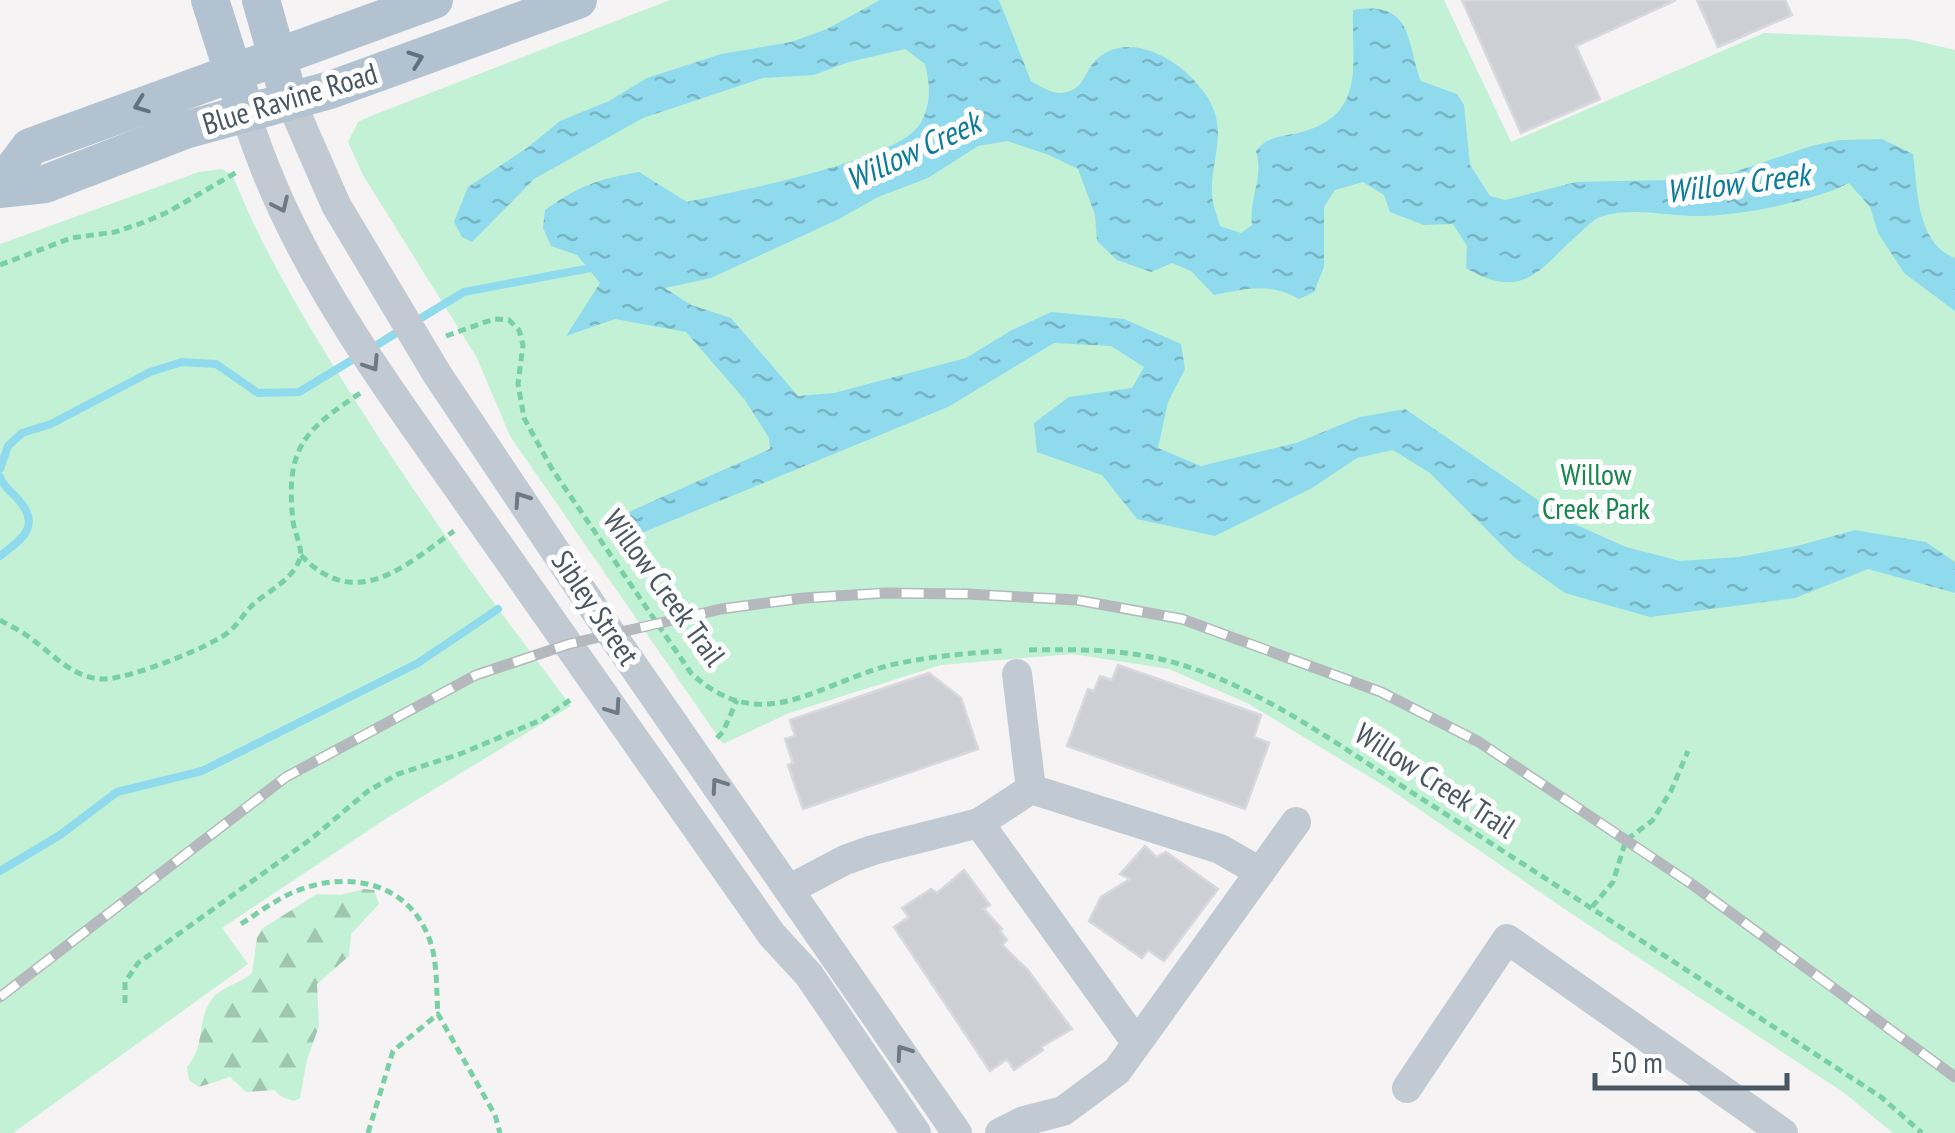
<svg xmlns="http://www.w3.org/2000/svg" width="1955" height="1133" font-family="'PT Sans Narrow',sans-serif">
<style>
.forest{fill:url(#forest-firs)}
.park{fill:#c3f1d5}
.water{fill:url(#water-ripples)}
.lines{fill:none;stroke-linecap:round;stroke-linejoin:round}
.stream{stroke:#90daee;stroke-width:8}
.building{fill:#cdcfd5;stroke:#d7d9de;stroke-width:2.5}
.path{stroke:#7ad0a6;stroke-width:5;stroke-dasharray:8 5;stroke-linecap:butt}
.minor{stroke:#c1cad2;stroke-width:30}
.major{stroke:#b3c2d1;stroke-width:38}
.rail-casing{stroke:#b5b8bd;stroke-width:11}
.rail{stroke:#fff;stroke-width:8;stroke-dasharray:22;stroke-linecap:butt}
.oneway{stroke:#64717d}
.oneway2{stroke:#6e7983}
.labels{text-anchor:middle;stroke-width:10;stroke-linejoin:round;paint-order:stroke}
.street-label{font-size:30px;fill:#4a5661;stroke:#fff}
.park-label{font-size:30px;fill:#17864f;stroke:#fff}
.water-label{font-size:32px;font-style:italic;fill:#0c7c9b;stroke:#fff}
</style>
<defs>
<pattern id="forest-firs" width="22" height="20" patternUnits="userSpaceOnUse" patternTransform="scale(2.5)"><rect width="22" height="20" fill="#c3f1d5"/><path d="M5 1l3.5 6h-7zM16 11l3.5 6h-7z" fill="#a0c6b0"/></pattern>
<pattern id="water-ripples" width="26" height="14" patternUnits="userSpaceOnUse" patternTransform="scale(2.5)"><rect width="26" height="14" fill="#90daee"/><path d="M2 4q2-2 4 0t4 0M15 11q2-2 4 0t4 0" fill="none" stroke="#78b4c4"/></pattern>
</defs>
<rect width="100%" height="100%" fill="#f5f3f3"/>
<path class="forest" d="M364,889l10,1 5,14 -28,30 -2,22 -32,28 2,42 -12,34 -7,38 -6,3 -12,-4 -8,-7 -28,2 -16,-15 -31,10 -10,-7 -2,-13c20,-24 9,-47 25,-68 10,-13 28,-15 40,-26l5,-35 6,-10 54,-34 24,1z"/>
<g class="park">
<path d="M670,0h774l67,142 253,-109 144,6 47,11v1083h-62l-50,-41 -271,-178 -184,-126 -141,-85 -78,-34 -97,-15 -131,11 -152,48 -66,31 -213,-308 -33,-78 -114,-183 -15,-33 10,-20 13,-6z"/>
<path d="M222,169l11,7c27,69 65,132 103,194 72,117 152,227 235,336l-184,112 -165,110 26,36 -235,169h-13v-889l199,-72z"/>
</g>
<path class="water" d="M880,0h119l32,81c11,6 23,15 36,11 18,-4 18,-23 30,-33 36,-32 91,6 111,39 21,36 2,60 4,98 1,10 5,20 8,30l21,7 11,-8c-3,-29 12,-46 4,-74 12,-15 24,-14 42,-18 70,-17 53,-69 55,-123 61,-10 53,32 68,71l36,13 7,11 6,60 20,31 15,4 71,-18 138,-3 97,-33 29,-6 42,-1 31,15c5,37 3,89 42,104v53l-51,-38 -26,-40 -8,-26 -21,-24c-36,19 -116,34 -157,33 -31,-1 -62,-9 -92,1 -7,3 -13,9 -18,14 -42,36 -56,72 -116,37l1,-22 -14,-22 -29,1 -34,-13 -6,-17 -21,-13 -28,8 -11,17v60l-10,25 -15,7c-28,-17 -54,-10 -85,-4l-23,-24 -19,-8 -21,9 -34,-12 -20,-19 -2,-26 -17,-46 -29,-14 -42,-14 -29,5 -50,32 -50,19 -39,22 -128,59 -46,10 26,17 40,13 67,78 36,-3 132,-35 46,-28 39,-18 73,7 57,25 4,25 -17,33 -10,46 43,18 95,-23 64,-26 45,-8 165,113 56,25 54,14 59,-4 58,-11 58,-16 71,12 29,20v31l-87,-24 -73,29 -145,19 -85,-24 -50,-35 -85,-85 -37,-23 -36,8 -45,30 -97,48 -78,-17 -35,-44 -65,-23 -3,-29 35,-26 63,-9 12,-21 -33,-21 -57,-3 -106,64 -333,137 -11,-21 166,-74 -1,-11 -24,-38 -59,-68 -71,-13 -49,17 34,-53 -23,-28 -26,-9 -8,-18 2,-18c33,-24 54,-31 94,-38l48,30c46,-10 211,-41 233,-78 12,-21 10,-39 5,-60l-20,-15 -56,13 -35,13 -51,3 -120,40 -109,61 -62,63 -10,-5 -8,-15 14,-35 59,-39 33,-27 49,-20 38,-23 74,-24 70,-12 36,-13z"/>
<g class="lines">
<g class="stream">
<path d="M416,321l48,-29 132,-25"/>
<path d="M369,350l35,-22"/>
<path d="M0,469l8,-23 14,-13 29,-9 99,-52 32,-10 34,2 42,29 41,-1 58,-35"/>
<path d="M0,477c5,13 14,16 21,26 20,25 -2,38 -21,53"/>
<path d="M0,871l60,-36 57,-43 85,-21 216,-108 80,-54"/>
</g>
</g>
<g class="building">
<path d="M1462,0h214l-100,46 24,53 -79,34z"/>
<path d="M1697,0h88l7,15 -74,32z"/>
<path d="M1118,665l143,50 -7,22 15,6 -24,66 -178,-63 21,-57 6,2 6,-15 12,4z"/>
<path d="M929,673l32,25 17,51 -175,60 -15,-44 5,-2 -8,-24 10,-3 -5,-16z"/>
<path d="M1145,846l11,11 10,-5 52,37 -54,72 -16,-11 -6,8 -53,-37 12,-24 29,-18 -10,-5z"/>
<path d="M964,870l26,35 -6,4 18,20 -2,2 7,9 -5,5 25,24 45,60 -31,18 2,3 -29,20 -7,-11 -17,12 -96,-144 15,-10 -7,-9 29,-19 6,4z"/>
</g>
<g class="lines">
<g class="path">
<path d="M0,265l71,-27 44,-6 27,-9 26,-11 69,-40"/>
<path d="M446,336l48,-17 15,1 10,10 4,15 -5,39 6,34 28,51 139,204c69,64 123,13 196,-7 37,-9 78,-13 116,-15"/>
<path d="M301,555c54,58 104,11 153,-24"/>
<path d="M0,620c8,5 18,9 26,15 26,17 45,44 79,44 26,-1 100,-30 121,-45 13,-9 19,-24 31,-33 15,-12 37,-23 43,-43 3,-10 -6,-26 -7,-37 -8,-73 11,-91 69,-129"/>
<path d="M1029,650c51,-1 101,-1 150,14 90,27 173,91 251,140 151,97 301,195 451,293l41,36"/>
<path d="M717,738l6,-6 14,-32"/>
<path d="M1592,907l21,-25 13,-42 26,-19 19,-30 17,-40"/>
<path d="M241,924c17,-11 34,-24 53,-32 52,-22 113,-11 135,46 9,23 7,52 9,76"/>
<path d="M125,1003v-21l13,-19 173,-124 57,-48 30,-17 62,-20 81,-34 32,-22"/>
<path d="M368,1133l25,-82 45,-37 57,101 5,18"/>
</g>
<g class="minor">
<path d="M291,102l45,103 101,169 157,235 363,524"/>
<path d="M246,114c46,151 145,277 234,405 97,139 195,277 292,416l37,40 107,158"/>
<path d="M1017,674l14,115"/>
<path d="M790,889l55,-29 28,-10 106,-27"/>
<path d="M1136,1042l-157,-219 52,-34 189,60 40,23"/>
<path d="M1407,1088l100,-149 276,194"/>
<path d="M1000,1133l24,-12 39,-10 54,-40 179,-249"/>
</g>
<g class="major">
<path d="M210,0l31,97"/>
<path d="M261,0l23,81"/>
<path d="M0,187l30,-40 404,-147"/>
<path d="M0,189l45,-5 140,-54 145,-40 248,-90"/>
</g>
<g class="rail-casing">
<path id="rail" d="M0,997l286,-220 190,-102 93,-31 152,-35 83,-11 81,-5 82,1 110,6 105,19 199,73 98,50 214,143 262,192"/>
</g>
<use href="#rail" class="rail"/>
</g>
<defs><path id="oneway-chevron" d="M-2-3.5L2.5 0L-2 3.5" fill="none" stroke-width="1.6" stroke-linecap="round" stroke-linejoin="round" transform="scale(2.5)"/></defs>
<g class="oneway">
<use href="#oneway-chevron" transform="translate(416 59) rotate(-20)"/>
<use href="#oneway-chevron" transform="translate(141 105) rotate(159)"/>
</g>
<g class="oneway2">
<use href="#oneway-chevron" transform="translate(281 205) rotate(65)"/>
<use href="#oneway-chevron" transform="translate(372 364) rotate(57)"/>
<use href="#oneway-chevron" transform="translate(521 499) rotate(-124)"/>
<use href="#oneway-chevron" transform="translate(614 708) rotate(55)"/>
<use href="#oneway-chevron" transform="translate(718 785) rotate(-125)"/>
<use href="#oneway-chevron" transform="translate(903 1052) rotate(-125)"/>
</g>
<g class="labels">
<g class="street-label">
<text transform="translate(290 99) rotate(-17)" y="10">Blue Ravine Road</text>
<text transform="translate(664 588) rotate(54)" y="10">Willow Creek Trail</text>
<text transform="translate(595 608) rotate(56)" y="10">Sibley Street</text>
<text transform="translate(1435 781) rotate(33)" y="10">Willow Creek Trail</text>
</g>
<g class="park-label">
<text x="1596" y="485">Willow<tspan x="1596" dy="34">Creek Park</tspan></text>
</g>
<g class="water-label">
<text transform="translate(913 151) rotate(-25)" y="11">Willow Creek</text>
<text transform="translate(1738 183) rotate(-7)" y="11">Willow Creek</text>
</g>
</g>
<path d="M1595 1073v15h192v-15" fill="none" stroke="#4a5661" stroke-width="5"/>
<text x="1610" y="1073" font-size="30" fill="#4a5661" stroke="#ffffff" stroke-width="8" paint-order="stroke">50 m</text>
</svg>
